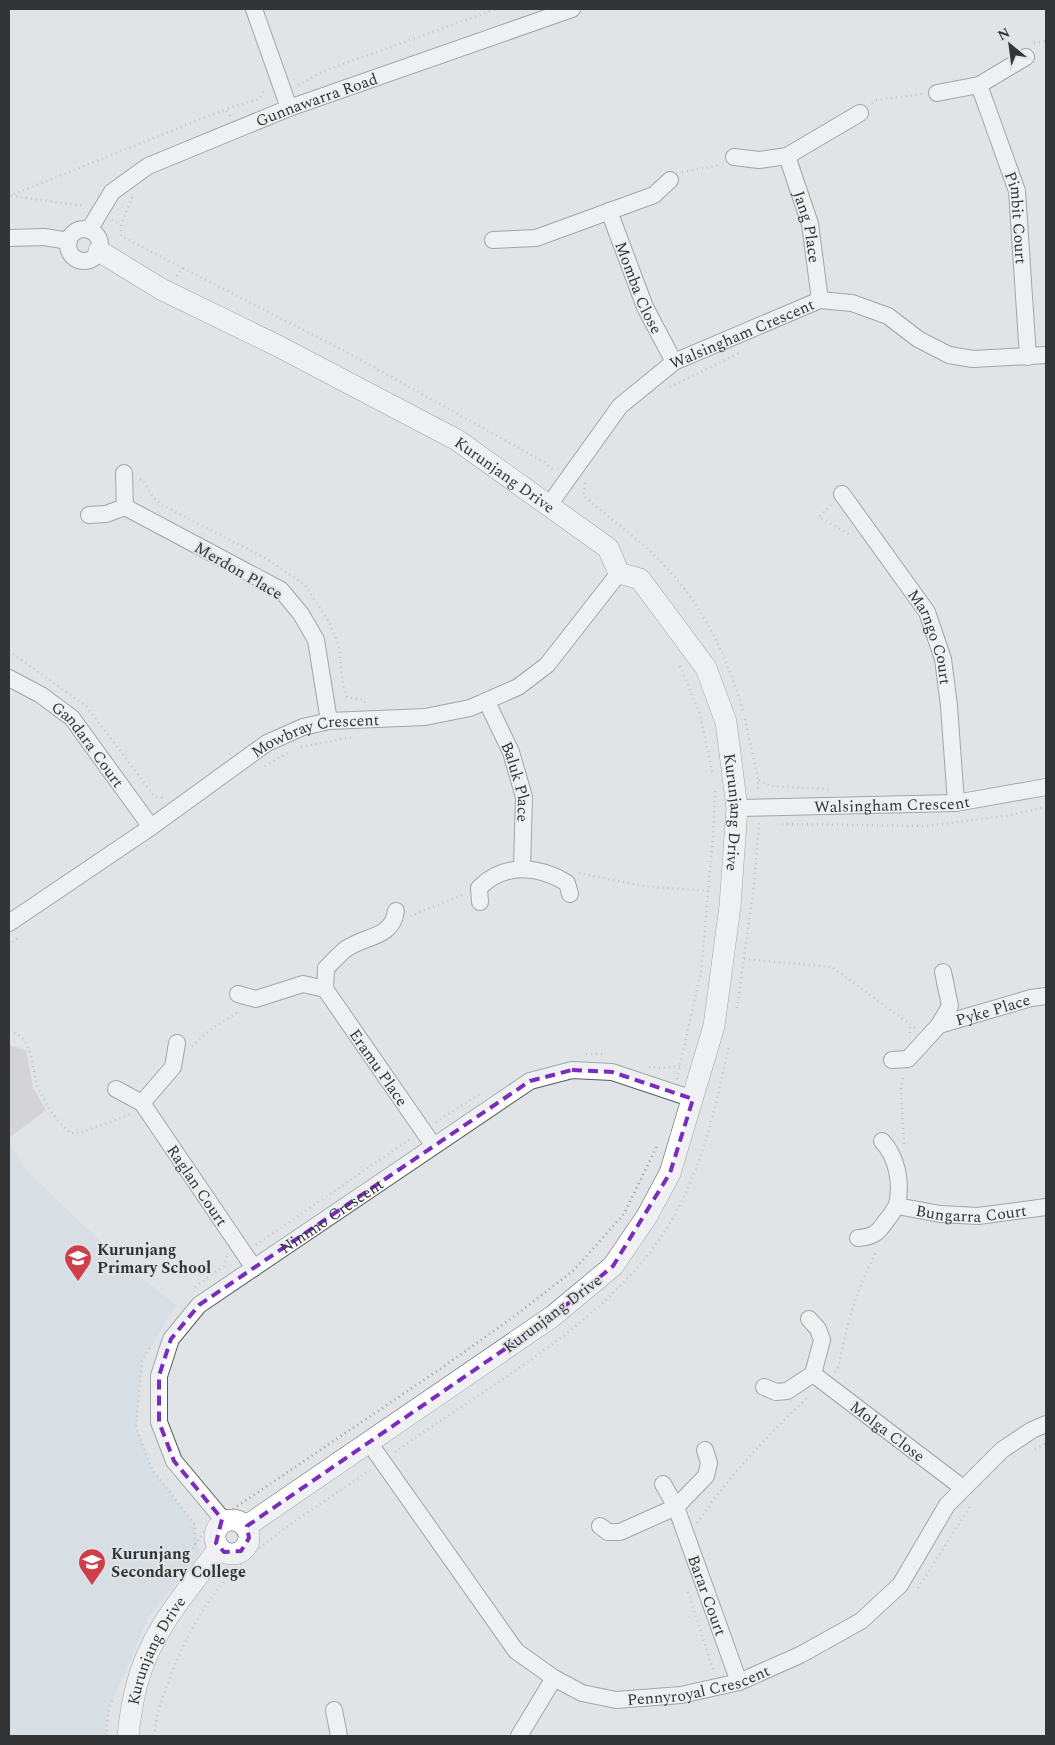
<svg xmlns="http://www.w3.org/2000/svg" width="1055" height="1745" font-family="Spectral,serif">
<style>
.built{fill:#cfd9e1}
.building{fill:#c6c1c0}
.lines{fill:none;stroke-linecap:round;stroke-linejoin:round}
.minor-casing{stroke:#575b5d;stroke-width:18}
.tertiary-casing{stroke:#575b5d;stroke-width:22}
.path{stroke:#999c9f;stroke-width:2.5;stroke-dasharray:1 4;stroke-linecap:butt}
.minor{stroke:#fff;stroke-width:16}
.tertiary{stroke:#fff;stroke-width:21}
.marked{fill:none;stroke:#7b2cbf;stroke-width:4;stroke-dasharray:10 6;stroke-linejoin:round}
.labels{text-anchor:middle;stroke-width:4;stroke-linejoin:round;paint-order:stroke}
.street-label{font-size:16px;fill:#323435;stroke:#e0e4e7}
.poi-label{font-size:16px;font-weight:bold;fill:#323435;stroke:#e0e4e7;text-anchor:start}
</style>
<rect width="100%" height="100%" fill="#e0e4e7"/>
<path class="built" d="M9,1142l17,28 93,89 57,46 -34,56 -6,66 16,42 43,56 5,30 -51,61 -40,93 -3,27h-97z"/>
<path class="building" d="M9,1045l17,5 7,38 13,22 -37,28z"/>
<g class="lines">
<g class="minor-casing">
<g id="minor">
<path d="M254,9l35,99"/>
<path id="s1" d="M979,85l38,106 11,166"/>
<path d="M937,93l42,-8 47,-28"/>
<path id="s2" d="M787,156l23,68 10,76"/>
<path d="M734,157l25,3 28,-4 73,-43"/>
<path id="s3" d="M609,211l36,96 29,55"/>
<circle cx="84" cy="245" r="16"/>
<path id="s4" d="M89,230l23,-38 36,-26 141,-58 283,-99"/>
<path d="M9,238l35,-1 25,4"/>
<path d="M493,240l43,-2 118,-43 16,-15"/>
<path id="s5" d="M842,494l85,118 16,47 6,47 7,97"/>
<path id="s6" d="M549,505l71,-99 54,-44 146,-62 32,3 36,13 30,23 31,16 24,4 73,-4"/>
<path d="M125,507l156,83 20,24 15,26 13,81"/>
<path d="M89,515l17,-1 19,-7 -1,-34"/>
<path id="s7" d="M9,678l32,17 31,23 79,109"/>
<path id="s8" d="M487,702l24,50 13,45 -2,71"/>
<path id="s9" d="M737,808l219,-5 90,-16"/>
<path d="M480,902l-1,-14c25,-26 60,-22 88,-5l3,11"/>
<path id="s10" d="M396,911c-4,28 -31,24 -50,38 -7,5 -13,13 -20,19l-1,21 108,156"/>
<path id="s11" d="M9,923l142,-96 116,-84 36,-16 26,-6 96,-4 45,-9 48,-21 29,-22 72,-92"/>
<path d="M238,994l18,5 47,-15 22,5"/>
<path id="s12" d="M939,1025l92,-27 15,-2"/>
<path id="s13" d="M177,1043l-4,24 -31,36 112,165"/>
<path d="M892,1060l16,-1 31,-34 11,-19 -7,-34"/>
<path d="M116,1089l26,14"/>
<path id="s14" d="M897,1206l43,8 38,2 68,-9"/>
<path d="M858,1238c15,-1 20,-5 28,-17 4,-5 9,-11 11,-17 5,-21 0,-47 -15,-63"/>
<path id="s15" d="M813,1374l150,114"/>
<path d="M764,1387l12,5 11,-1 26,-17 9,-34 -4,-11 -9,-10"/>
<path id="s16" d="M368,1441l148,210 38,27 28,15 34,7 65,-5 58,-13 61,-27 61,-34 39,-36 47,-80 55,-55 30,-20 14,-6"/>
<path id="s17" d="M663,1484l13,23 63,175"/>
<path id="s18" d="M225,1522l-51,-61 -15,-39v-46l12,-37 28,-34 331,-224 42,-11 40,2 81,27"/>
<path d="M600,1526l8,6h12l56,-25 30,-31 3,-13 -4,-13"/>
<path d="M334,1710l5,26"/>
<path d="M519,1736l35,-58"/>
</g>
</g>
<g class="tertiary-casing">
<g id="tertiary">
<path id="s19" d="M99,251l62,38 117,57 179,94 151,108 11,25 21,6 66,89 20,54 11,86 -7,98 -16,120 -44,147 -23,43 -34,50 -60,50 -308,211"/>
<circle cx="232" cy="1537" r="17"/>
<path id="s20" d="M128,1736c3,-30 9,-62 23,-89 17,-36 45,-67 68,-99"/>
</g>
</g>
<g class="path">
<path d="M1034,43l12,-2"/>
<path d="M298,85l26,-14 172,-62"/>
<path d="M872,103l4,-3 47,-6"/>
<path d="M230,116l-4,-7 33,-10 6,-10"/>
<path d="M682,172l39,-7"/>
<path d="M9,196l217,-87"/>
<path d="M11,196l74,10"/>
<path d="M132,197l-11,28v11l62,32 -7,9"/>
<path d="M112,220l9,5"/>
<path d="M183,268l169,87 192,107 10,9"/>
<path d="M670,387l69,-34"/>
<path d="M140,479l3,1 10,17 9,8 105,54 38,26 24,37 10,24 4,39 4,12 17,3 1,4"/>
<path d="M585,483l-2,12c22,20 48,38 70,59 45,42 73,98 90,157"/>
<path d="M831,505l-12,12 33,19"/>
<path d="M9,651l77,55 69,91 10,1"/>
<path d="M680,666l20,49 13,60"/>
<path d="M745,719l13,60v13"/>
<path d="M301,747l51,-10"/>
<path d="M265,766l24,-14"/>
<path d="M759,780l11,6 59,3"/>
<path d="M782,824l145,2 84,-11 35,-8"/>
<path d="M579,873l63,13 67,5"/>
<path d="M410,916l53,-21"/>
<path d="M9,946l10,-9"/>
<path d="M744,959l88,8 83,61"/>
<path d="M737,1008l17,-123 5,-63"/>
<path d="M9,1032c25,3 22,37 29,55 7,17 18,34 32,46h10l51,-19"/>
<path d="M910,1033v-9"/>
<path d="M192,1046l22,-19 26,-16"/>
<path d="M586,1054h17"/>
<path d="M649,1067l16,1 15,-2"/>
<path d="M677,1079l24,-108 12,-133 2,-48"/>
<path d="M436,1122l44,-28"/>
<path d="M904,1144l-3,-55 3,-14"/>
<path d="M256,1245l154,-106"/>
<path d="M195,1287l29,-21 3,-11"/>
<path d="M150,1348l-8,13 -6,66 16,42 43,56v20l-12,18"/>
<path d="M835,1372l3,-3c8,-41 18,-81 39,-118"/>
<path d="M1035,1449l11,-6"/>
<path d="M395,1452c89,-64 204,-124 266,-215 39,-57 54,-126 68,-192"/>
<path d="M233,1509l213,-144 70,-50 58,-45 50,-56 34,-70"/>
<path d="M697,1523c33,-48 68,-85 110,-125"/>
<path d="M195,1545l13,-19"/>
<path d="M918,1588l53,-83"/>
<path d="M688,1592l26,80"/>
<path d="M106,1736l3,-27 4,-10"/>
<path d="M154,1736c2,-21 8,-39 16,-58 12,-35 36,-78 62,-105 41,-41 91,-70 138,-103"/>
</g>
<use href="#minor" class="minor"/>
<use href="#tertiary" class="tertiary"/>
</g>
<path d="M0 0H1055V1745H0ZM572,1070l40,2 81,27 -23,74 -57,93 -60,50 -306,210 2,12 -8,13 -17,1 -8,-9 6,-24 -48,-58 -15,-39v-46l12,-37 28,-34 331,-224z" fill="#e0e4e7" fill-opacity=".55" fill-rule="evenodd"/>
<path class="marked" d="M572,1070l40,2 81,27 -23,74 -57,93 -60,50 -306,210 2,12 -8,13 -17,1 -8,-9 6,-24 -48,-58 -15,-39v-46l12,-37 28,-34 331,-224z"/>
<defs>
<g id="school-pin" transform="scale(1.4375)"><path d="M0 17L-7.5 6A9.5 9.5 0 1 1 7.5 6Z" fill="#cf3f4a" stroke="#e0e4e7"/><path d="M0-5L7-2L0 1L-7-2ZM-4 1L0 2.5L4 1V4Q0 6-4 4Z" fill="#fff"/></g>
</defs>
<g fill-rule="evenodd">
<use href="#school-pin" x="78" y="1258"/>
<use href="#school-pin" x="92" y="1562"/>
</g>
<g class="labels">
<g class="street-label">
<text dy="6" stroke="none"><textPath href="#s4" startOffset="270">Gunnawarra Road</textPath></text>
<text dy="6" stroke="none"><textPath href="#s1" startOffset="139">Pimbit Court</textPath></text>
<text dy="6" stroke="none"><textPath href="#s2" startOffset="74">Jang Place</textPath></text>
<text dy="6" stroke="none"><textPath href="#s3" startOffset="82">Momba Close</textPath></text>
<text dy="6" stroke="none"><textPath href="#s6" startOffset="265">Walsingham Crescent</textPath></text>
<text dy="6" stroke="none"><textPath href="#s19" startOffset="464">Kurunjang Drive</textPath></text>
<text transform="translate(239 570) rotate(30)" y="6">Merdon Place</text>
<text dy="6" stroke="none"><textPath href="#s5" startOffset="170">Marngo Court</textPath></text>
<text dy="6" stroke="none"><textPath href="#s11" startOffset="364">Mowbray Crescent</textPath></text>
<text dy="6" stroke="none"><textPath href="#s7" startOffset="105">Gandara Court</textPath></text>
<text dy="6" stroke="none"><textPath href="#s8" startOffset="86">Baluk Place</textPath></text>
<text dy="6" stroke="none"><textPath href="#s9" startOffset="155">Walsingham Crescent</textPath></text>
<text dy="6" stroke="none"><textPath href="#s19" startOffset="899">Kurunjang Drive</textPath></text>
<text dy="6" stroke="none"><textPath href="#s12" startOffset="56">Pyke Place</textPath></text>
<text dy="6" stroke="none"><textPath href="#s10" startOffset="210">Eramu Place</textPath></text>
<text dy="6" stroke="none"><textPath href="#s13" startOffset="171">Raglan Court</textPath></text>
<text dy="6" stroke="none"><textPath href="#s14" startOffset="75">Bungarra Court</textPath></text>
<text dy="6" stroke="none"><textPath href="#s18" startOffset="410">Nimmo Crescent</textPath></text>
<text transform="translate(552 1313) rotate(-37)" y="6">Kurunjang Drive</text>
<text dy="6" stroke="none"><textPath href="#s15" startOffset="94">Molga Close</textPath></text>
<text dy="6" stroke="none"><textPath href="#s17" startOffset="120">Barar Court</textPath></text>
<text dy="6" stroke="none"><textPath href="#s20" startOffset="91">Kurunjang Drive</textPath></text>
<text dy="6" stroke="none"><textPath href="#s16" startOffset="454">Pennyroyal Crescent</textPath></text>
</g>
<g class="poi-label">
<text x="97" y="1255">Kurunjang<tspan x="97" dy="18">Primary School</tspan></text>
<text x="111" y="1559">Kurunjang<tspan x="111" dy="18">Secondary College</tspan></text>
</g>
</g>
<rect width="1055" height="1745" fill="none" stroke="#323435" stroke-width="20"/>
<g transform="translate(1010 45) rotate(331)" stroke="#e0e4e7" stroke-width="4" paint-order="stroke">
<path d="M0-4L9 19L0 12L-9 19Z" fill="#323435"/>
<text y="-8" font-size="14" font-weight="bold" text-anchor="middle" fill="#323435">N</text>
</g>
</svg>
